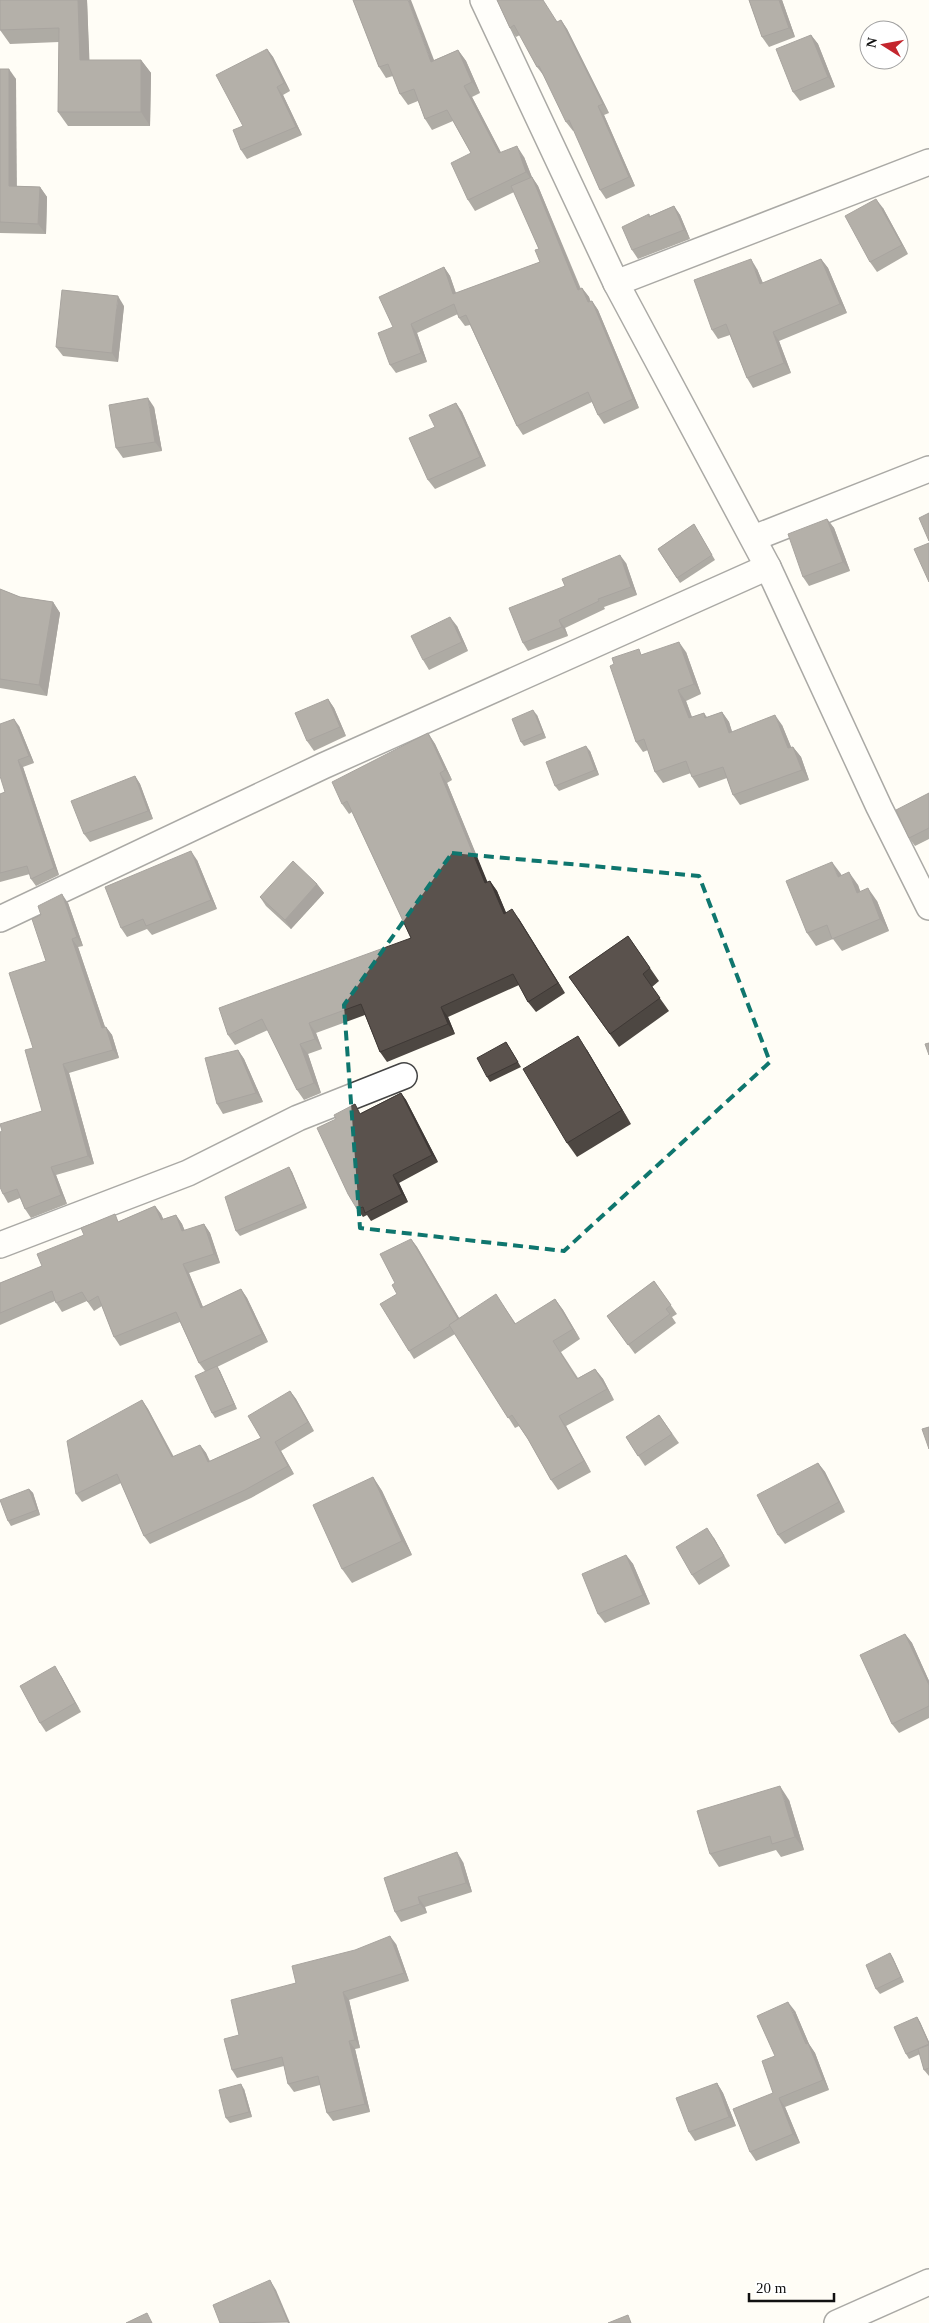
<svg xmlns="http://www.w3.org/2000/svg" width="929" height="2323" font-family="'Times New Roman',serif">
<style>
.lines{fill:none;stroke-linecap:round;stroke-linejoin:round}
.minor-casing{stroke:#444;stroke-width:28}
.minor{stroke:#fff;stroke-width:25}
.wall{fill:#4d4742}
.shaded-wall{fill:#3f3936}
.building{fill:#5a524d;stroke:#3f3936}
.marked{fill:none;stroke:#0f766e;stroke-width:4;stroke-dasharray:10 6;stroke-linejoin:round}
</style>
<rect width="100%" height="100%" fill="#fffdf5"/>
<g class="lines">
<g class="minor-casing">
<g id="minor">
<path d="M483,0l133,283 152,284 111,240 50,100"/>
<path d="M616,283l313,-121"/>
<path d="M754,538l175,-69"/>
<path d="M0,919l323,-153 445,-199"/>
<path d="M0,1245l188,-72 110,-55 106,-42"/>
<path d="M837,2323l92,-41"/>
</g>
</g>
<use href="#minor" class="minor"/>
</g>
<g class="wall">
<path d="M0,0h87l2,60h52l10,13 -1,53h-82l-10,-14 1,-70 -49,2 -10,-14z"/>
<path d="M353,0l81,60 24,-10 8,11 14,32 -8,4 29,56 23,4 8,20 6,9 43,103 1,-1 7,9 1,4h2l6,9 41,98 -35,16 -6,-9 -6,-13 -69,33 -6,-9 -47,-101 -5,1 -6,-8 -1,-4 -41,19 10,29 -31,11 -6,-8 3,-38 51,-60 6,9 6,17 84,-31 -1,-13 -25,-57 -39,19 -7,-11 3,-47 -18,-32 -21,9 -7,-11 -7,-18 -10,4 -8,-11 -7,-18 -7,2 -7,-11z"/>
<path d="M497,0l61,22 3,-2 6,9 42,84 -5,2 31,71 -29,13 -6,-9 -26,-60 -1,1 -7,-9 -22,-46 -7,-9 -17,-32 -4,2 -6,-9z"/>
<path d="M749,0h33l13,37 -26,10 -7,-10z"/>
<path d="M811,35l7,9 17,43 -35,14 -7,-9z"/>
<path d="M267,49l6,8 17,34 -7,4 19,40 -55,24 -6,-9 2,-24z"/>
<path d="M0,69l16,10v107l24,1 7,10 -1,37 -46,-1z"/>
<path d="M674,206l6,9 10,24 -52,20 -6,-9 17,-36 1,2z"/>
<path d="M883,208l25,46 -31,18 -7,-10z"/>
<path d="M821,259l7,9 19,45 -68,28 12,32 -38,15 -6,-10 -17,-43 -12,4 -6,-9 45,-61 6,14z"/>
<path d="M124,306l-6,56 -55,-6 -7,-9z"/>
<path d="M456,403l6,9 24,54 -51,23 -7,-9 7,-53z"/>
<path d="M154,407l8,44 -39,7 -7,-10z"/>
<path d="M827,519l7,9 16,43 -41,15 -6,-9z"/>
<path d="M694,524l21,36 -35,23 -22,-34z"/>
<path d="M626,563l11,32 -33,12 1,2 -40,19 3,8 -40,15 -5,-8 42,-57z"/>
<path d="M0,589l20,8 33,5 7,11 -13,83 -47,-8z"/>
<path d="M457,626l11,25 -39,19 -6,-10z"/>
<path d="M686,652l15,42 -15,7 6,16 12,-4 3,4 15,-5 7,10 3,10 50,-7 9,22h2l8,10 8,23 -69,25 -7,-10 -6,-17 -28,10 -7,-11 -1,-4 -28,10 -8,-11 -7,-22 -5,2 -7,-10 7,-88z"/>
<path d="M328,699l6,9 12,28 -32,15 -7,-10z"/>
<path d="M537,715l9,23 -22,8 -3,-4z"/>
<path d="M19,726l15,37 -11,4 36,108 -23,11 -5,-7 -1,-5 -30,8v-88l5,-2z"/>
<path d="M428,733l7,11 17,36 -5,3 40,99 3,-1 7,10 9,22 13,6 46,74 -29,19 -8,-10 -9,-17 -71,32 7,17 -68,28 -7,-10 -15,-37 -49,18 6,16 -14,5 13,39 -17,7 -7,-10 -29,-60 -33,15 -7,-10 183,-97 -59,-126 -3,2 -7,-10z"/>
<path d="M590,751l9,24 -40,16 -4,-5z"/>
<path d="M135,776l5,8 13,35 -63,23 -6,-8z"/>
<path d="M929,793v46l-14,7 -6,-8z"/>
<path d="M197,860l20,49 -65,26 -5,-6 -20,8 -6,-9z"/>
<path d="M842,875l16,10 2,7 17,9 12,30 -47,20 -9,-12 -17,7 -9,-13z"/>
<path d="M317,884l7,9 -33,36 -25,-23 -6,-9z"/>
<path d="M68,903l15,43 -5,1 27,80h1l6,8 7,23 -50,15 25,91 -38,11 11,29 -36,14 -6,-9 -5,-11 -12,5 -5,-9 39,-83 -9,-63 13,-87z"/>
<path d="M628,936l31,45 -7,6 17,24 -50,36 -50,-70z"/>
<path d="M506,1042l15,25 -31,15 -3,-5z"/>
<path d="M238,1050l6,9 19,43 -40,12 -6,-10z"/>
<path d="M587,1050l44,74 -54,33 -10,-14z"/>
<path d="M401,1093l5,7 32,62 -39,21 9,19 -37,19 -4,-6 -4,2 -6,-8 4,-96z"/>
<path d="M289,1167l3,5 15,36 -67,28 -4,-5z"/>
<path d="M155,1206l6,8 2,5 13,-4 6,9 3,7 19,-7 6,9 10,30 -31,10 14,34 38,-18 6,9 21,44 -51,25 3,4 17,38 -22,9 -3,-5 -7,-42 -6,-8 -19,-41 -60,24 -6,-9 -12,-31 -8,5 -7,-10 -25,11 -7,-11 -55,24v-42l42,-17 78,-45z"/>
<path d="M411,1239l6,8 42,71 44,-13 13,19 39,-25 8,11 17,29 -19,13 17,26 17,-9 8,10 11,21 -48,26 25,46 -33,18 -7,-10 -23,-41 -9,-13 -4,2 -60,-94 -41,25 -5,-8 -14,-68z"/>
<path d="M654,1281l23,33 -5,3 4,6 -41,31 -28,-38z"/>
<path d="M290,1391l6,8 18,32 -33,20 13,23 -43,24 -101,46 -6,-8 -23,-53 -39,19 -6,-8 66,-94 6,9 26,48 26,-12 6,8 4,8 51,-23z"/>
<path d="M659,1415l20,28 -34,23 -19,-29z"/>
<path d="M818,1463l7,9 20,40 -60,32 -7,-9z"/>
<path d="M373,1477l9,14 30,64 -60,28 -10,-14z"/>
<path d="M29,1489l4,4 7,22 -29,11 -3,-5z"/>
<path d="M714,1538l16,28 -31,19 -7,-10z"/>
<path d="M626,1555l7,9 17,40 -45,19 -7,-9z"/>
<path d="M905,1634l7,9 17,38v37l-30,15 -7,-9z"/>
<path d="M61,1676l20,36 -35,20 -6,-9z"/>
<path d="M789,1800l15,50 -23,7 -5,-7 -57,17 -9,-13z"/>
<path d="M463,1862l9,30 -47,15 2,6 -26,9 -6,-10z"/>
<path d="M396,1944l13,37 -60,19 11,48 -5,1 15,63 -37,9 -6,-8 -7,-28 -26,7 -6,-8 -4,-18 -47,12 -5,-8 7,-35 57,-52z"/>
<path d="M890,1953l3,5 11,24 -24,12 -4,-5z"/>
<path d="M795,2011l14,33 6,9 14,37 -44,17 15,36 -44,18 -6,-9 23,-59 2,-37z"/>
<path d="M917,2017l3,5 9,20v34l-5,-6 -4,-16 -11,5 -3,-5z"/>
<path d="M717,2083l6,10 13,33 -41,15 -6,-9z"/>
<path d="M244,2089l8,28 -22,6 -4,-5z"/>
</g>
<g class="shaded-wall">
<path d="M78,0h9l3,73 -10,-13z"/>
<path d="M408,0h3l28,73 -8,-11z"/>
<path d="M779,0h3l13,37 -6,-9z"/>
<path d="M561,20l6,9 42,84 -6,-9z"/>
<path d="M811,35l7,9 17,43 -7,-10z"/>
<path d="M267,49l6,8 17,34 -6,-8z"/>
<path d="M458,50l8,11 14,32 -8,-11z"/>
<path d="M141,60l10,13 -1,53 -9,-14z"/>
<path d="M9,69l7,10 1,117 -8,-10z"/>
<path d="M464,86l8,11 35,67 -8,-11z"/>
<path d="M277,87l6,8 19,40 -6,-8z"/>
<path d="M598,106l6,9 31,71 -6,-9z"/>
<path d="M517,146l7,11 10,26 -8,-11z"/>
<path d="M532,177l6,9 46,113 -6,-9z"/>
<path d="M40,187l7,10 -1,37 -8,-10z"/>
<path d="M876,199l7,9 25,46 -6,-9z"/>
<path d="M674,206l6,9 10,24 -6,-9z"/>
<path d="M751,259l6,10 10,25 -7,-10z"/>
<path d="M821,259l7,9 19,45 -7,-9z"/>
<path d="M444,267l6,9 9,27 -6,-9z"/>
<path d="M582,288l7,9 5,14 -6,-9z"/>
<path d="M118,296l6,10 -6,56 -6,-9z"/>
<path d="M592,301l6,9 41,98 -6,-9z"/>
<path d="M411,324l6,9 10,29 -6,-9z"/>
<path d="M773,332l6,9 12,32 -7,-10z"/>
<path d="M148,398l6,9 8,44 -7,-9z"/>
<path d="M456,403l6,9 24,54 -6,-9z"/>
<path d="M827,519l7,9 16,43 -7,-9z"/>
<path d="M620,555l6,8 11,32 -6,-8z"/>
<path d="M53,602l7,11 -13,83 -8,-11z"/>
<path d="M450,617l7,9 11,25 -6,-9z"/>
<path d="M559,620l6,8 3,8 -6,-9z"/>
<path d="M679,642l7,10 15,42 -7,-10z"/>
<path d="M678,690l8,11 10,28 -7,-11z"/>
<path d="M328,699l6,9 12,28 -6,-9z"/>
<path d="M533,710l4,5 9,23 -3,-5z"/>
<path d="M722,712l7,10 7,22 -7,-11z"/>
<path d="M775,715l7,10 14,34 -8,-11z"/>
<path d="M14,719l5,7 15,37 -5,-7z"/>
<path d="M428,733l7,11 17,36 -7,-10z"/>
<path d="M586,746l4,5 9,24 -4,-5z"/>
<path d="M793,747l8,10 8,23 -7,-10z"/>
<path d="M18,760l5,7 36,108 -5,-7z"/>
<path d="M440,773l7,10 45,110 -7,-10z"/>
<path d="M135,776l5,8 13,35 -5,-8z"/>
<path d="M191,851l6,9 20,49 -6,-9z"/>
<path d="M832,862l9,12 6,16 -9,-13z"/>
<path d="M849,872l9,13 8,21 -9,-13z"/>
<path d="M490,881l7,10 14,33 -7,-10z"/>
<path d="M317,884l7,9 -33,36 -6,-9z"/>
<path d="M868,888l9,13 12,30 -9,-12z"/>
<path d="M62,894l6,9 15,43 -6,-9z"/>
<path d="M512,909l7,10 46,74 -7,-10z"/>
<path d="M72,939l6,8 30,89 -6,-8z"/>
<path d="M441,1007l7,10 7,17 -7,-10z"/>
<path d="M309,1023l7,10 6,16 -7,-10z"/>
<path d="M106,1027l6,8 7,23 -6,-8z"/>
<path d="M578,1036l9,14 44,74 -9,-14z"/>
<path d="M300,1044l8,10 13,39 -7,-10z"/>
<path d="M238,1050l6,9 19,43 -7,-9z"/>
<path d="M63,1064l6,9 25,91 -6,-8z"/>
<path d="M401,1093l5,7 32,62 -6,-7z"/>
<path d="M51,1167l5,8 11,29 -6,-9z"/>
<path d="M289,1167l3,5 15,36 -3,-5z"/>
<path d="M393,1175l6,8 9,19 -6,-8z"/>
<path d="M155,1206l6,8 7,15 -7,-9z"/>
<path d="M176,1215l6,9 6,16 -6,-9z"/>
<path d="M204,1224l6,9 10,30 -6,-9z"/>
<path d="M411,1239l6,8 48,81 -6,-8z"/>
<path d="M183,1264l6,9 18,44 -6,-9z"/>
<path d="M241,1289l6,9 21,44 -6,-8z"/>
<path d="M555,1299l8,11 17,29 -7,-10z"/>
<path d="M217,1366l3,5 17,38 -3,-5z"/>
<path d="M595,1369l8,10 11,21 -7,-11z"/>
<path d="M290,1391l6,8 18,32 -6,-9z"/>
<path d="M142,1400l6,9 30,57 -6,-9z"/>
<path d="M559,1416l7,10 25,46 -7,-11z"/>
<path d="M275,1442l6,9 13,23 -6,-8z"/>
<path d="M200,1445l6,8 7,17 -5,-8z"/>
<path d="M818,1463l7,9 20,40 -6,-10z"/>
<path d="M373,1477l9,14 30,64 -10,-14z"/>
<path d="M29,1489l4,4 7,22 -3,-5z"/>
<path d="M707,1528l7,10 16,28 -6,-10z"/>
<path d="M626,1555l7,9 17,40 -7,-9z"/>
<path d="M905,1634l7,9 17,38v4z"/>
<path d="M55,1666l6,10 20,36 -6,-9z"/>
<path d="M780,1786l9,14 15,50 -9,-13z"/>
<path d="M457,1852l6,10 9,30 -6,-9z"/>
<path d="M418,1897l7,10 2,6 -7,-9z"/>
<path d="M390,1936l6,8 13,37 -5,-8z"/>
<path d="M890,1953l3,5 11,24 -3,-5z"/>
<path d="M343,1992l6,8 11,48 -5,-8z"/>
<path d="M788,2002l7,9 14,33 6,9 14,37 -6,-10z"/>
<path d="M917,2017l3,5 9,20v2z"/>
<path d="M349,2041l6,8 15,63 -5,-8z"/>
<path d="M717,2083l6,10 13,33 -7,-9z"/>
<path d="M241,2084l3,5 8,28 -3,-5z"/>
<path d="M779,2098l6,9 15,36 -7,-9z"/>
<path d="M270,2280l6,10 14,33h-2z"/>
</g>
<g class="building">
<path d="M0,0h78l2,60h61v52h-83l1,-84 -59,2z"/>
<path d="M353,0h55l23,62 27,-12 14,32 -8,4 35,67 18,-7 9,26 -58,28 -17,-37 20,-10 -24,-43 -22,9 -11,-30 -14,5 -12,-30 -9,3z"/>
<path d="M497,0h46l14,22 4,-2 42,84 -5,2 31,71 -29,13 -31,-70 -3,2 -27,-56 -2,1 -23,-42 -4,3z"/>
<path d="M749,0h30l10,28 -27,9z"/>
<path d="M811,35l17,42 -35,15 -17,-43z"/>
<path d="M267,49l17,34 -7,4 19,40 -55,23 -8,-20 10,-4 -27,-51z"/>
<path d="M0,69h9v117l31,1 -2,37 -38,-2z"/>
<path d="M532,177l46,113 4,-2 6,14 4,-1 41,98 -35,16 -10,-23 -71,34 -51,-111 -7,3 -5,-14 -43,20 10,29 -31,12 -12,-32 15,-6 -14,-30 65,-30 9,27 87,-32 -5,-12 4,-1 -28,-63z"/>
<path d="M876,199l26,46 -32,17 -25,-46z"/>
<path d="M674,206l10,24 -52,20 -10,-23 27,-13v3z"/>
<path d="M751,259l9,25 61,-25 19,45 -67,28 11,31 -37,15 -21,-54 -14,6 -18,-50z"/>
<path d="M62,290l56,6 -6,57 -56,-6z"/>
<path d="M148,398l7,44 -39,6 -7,-43z"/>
<path d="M456,403l24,54 -52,23 -19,-42 26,-11 -6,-12z"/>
<path d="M929,513v28l-10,-23z"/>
<path d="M827,519l16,43 -40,15 -15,-43z"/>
<path d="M694,524l18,31 -35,23 -19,-29z"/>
<path d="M929,543v39l-15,-33z"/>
<path d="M620,555l11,32 -33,12 1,2 -40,19 3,7 -39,16 -14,-35 56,-22 -3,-7z"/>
<path d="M0,589l20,8 33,5 -14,83 -39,-6z"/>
<path d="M450,617l12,25 -39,18 -12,-24z"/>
<path d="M679,642l15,42 -16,6 11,28 15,-5 1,5 17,-6 7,21 46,-18 13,33 5,-1 9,23 -69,25 -10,-28 -31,10 -6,-16 -31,11 -11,-33 -8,3 -26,-76 4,-2 -2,-6 27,-9 2,6z"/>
<path d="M328,699l12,28 -33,14 -12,-28z"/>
<path d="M533,710l10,23 -22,9 -9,-23z"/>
<path d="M14,719l15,37 -11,4 36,108 -23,11 -4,-13 -27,7v-79l5,-2 -5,-16v-52z"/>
<path d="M428,733l17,37 -5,3 45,110 5,-2 14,33 8,-5 46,74 -30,19 -15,-28 -72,33 7,17 -68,28 -19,-48 -52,19 6,16 -15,5 14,39 -17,7 -35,-71 -34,16 -9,-27 192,-70 -64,-137 -5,3 -10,-22z"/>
<path d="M586,746l9,24 -40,16 -9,-24z"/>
<path d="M135,776l13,35 -64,23 -13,-33z"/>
<path d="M929,793v35l-20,10 -13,-28z"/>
<path d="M191,851l20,49 -65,26 -3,-7 -22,9 -16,-41z"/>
<path d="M293,861l24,23 -32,36 -25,-23z"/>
<path d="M832,862l6,15 11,-5 8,21 11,-5 12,31 -48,20 -5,-14 -20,8 -21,-52z"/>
<path d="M62,894l15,43 -5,2 30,89 4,-1 7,23 -50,14 25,92 -37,11 10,28 -36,14 -8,-20 -14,5 -3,-7v-55l2,-1 -2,-7 42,-13 -17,-61 8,-2 -24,-75 37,-12 -14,-42 9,-4 -3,-9z"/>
<path d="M628,936l22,32 -7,6 17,24 -50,36 -41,-57z"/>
<path d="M578,1036l44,74 -55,33 -44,-74z"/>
<path d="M506,1042l12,20 -31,15 -10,-19z"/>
<path d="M929,1043v12l-4,-11z"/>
<path d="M238,1050l18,43 -39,11 -12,-46z"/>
<path d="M401,1093l31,62 -39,20 9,19 -37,19 -2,-6 -6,2 -9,-15 -31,-66 19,-9 -2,-4 21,-11 5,10z"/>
<path d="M289,1167l15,36 -68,28 -11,-34z"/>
<path d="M155,1206l6,14 15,-5 6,16 22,-7 10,30 -31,10 18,44 40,-19 21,45 -63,29 -23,-51 -62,25 -16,-41 -10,6 -6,-10 -26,11 -4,-12 -52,22v-30l42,-17 -5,-12 47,-19 -3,-7 34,-14 3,8z"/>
<path d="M411,1239l47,80 -9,6 1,1 -41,25 -29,-47 17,-10 -5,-9 3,-2 -15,-29z"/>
<path d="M654,1281l17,24 -5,4 4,5 -42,31 -21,-29z"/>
<path d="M496,1294l19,30 40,-25 18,30 -20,12 24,38 18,-10 12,20 -48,27 25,45 -33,19 -23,-41 -16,-24 -4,3 -59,-93z"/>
<path d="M217,1366l17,38 -22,9 -17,-37z"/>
<path d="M290,1391l18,31 -33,20 13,24 -43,24 -101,46 -27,-62 -41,20 -9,-53 75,-41 30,57 28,-12 8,17 53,-24 -13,-22z"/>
<path d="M659,1415l13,19 -34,22 -12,-19z"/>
<path d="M929,1427v22l-7,-20z"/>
<path d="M818,1463l21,39 -61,33 -21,-40z"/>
<path d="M373,1477l29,64 -60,28 -29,-64z"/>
<path d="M29,1489l8,21 -29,11 -8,-21z"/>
<path d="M707,1528l17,28 -32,19 -16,-28z"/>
<path d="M626,1555l17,40 -45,19 -16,-40z"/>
<path d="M905,1634l24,51v21l-37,18 -32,-69z"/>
<path d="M55,1666l20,37 -35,20 -20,-37z"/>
<path d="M780,1786l15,51 -23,7 -2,-8 -60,18 -13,-43z"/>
<path d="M457,1852l9,31 -48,14 2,7 -25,8 -11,-34z"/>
<path d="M390,1936l14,37 -61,19 12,48 -6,1 16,63 -38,9 -9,-37 -30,8 -6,-27 -50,13 -8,-31 15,-4 -8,-35 65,-17 -4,-17 63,-16z"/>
<path d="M890,1953l11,24 -25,12 -10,-24z"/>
<path d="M788,2002l18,42 2,-1 15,37 -44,18 14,36 -43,18 -17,-43 40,-16 -11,-32 13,-5 -18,-40z"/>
<path d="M917,2017l12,27 -23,10 -12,-27z"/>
<path d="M929,2045v23l-5,2 -6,-21z"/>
<path d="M717,2083l12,34 -40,15 -13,-34z"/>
<path d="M241,2084l8,28 -23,6 -7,-28z"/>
<path d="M270,2280l18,42 -68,1 -7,-18z"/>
<path d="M147,2313l5,10h-26z"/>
<path d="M628,2315l3,8h-23z"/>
</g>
<path d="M0 0H929V2323H0ZM452,853l247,23 71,186 -206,189 -204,-23 -16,-223z" fill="#fffdf5" fill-opacity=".55" fill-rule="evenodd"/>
<path class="marked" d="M452,853l247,23 71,186 -206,189 -204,-23 -16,-223z"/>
<g transform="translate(884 45) rotate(281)"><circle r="24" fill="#ffffff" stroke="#a0a0a0"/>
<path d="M0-4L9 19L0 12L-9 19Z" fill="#c4262e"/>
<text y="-8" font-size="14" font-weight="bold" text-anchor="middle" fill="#111111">N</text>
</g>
<path d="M749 2293v8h85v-8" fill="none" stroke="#111111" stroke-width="2.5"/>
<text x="756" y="2293" font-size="15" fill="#111111" stroke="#ffffff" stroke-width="4" paint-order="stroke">20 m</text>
</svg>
